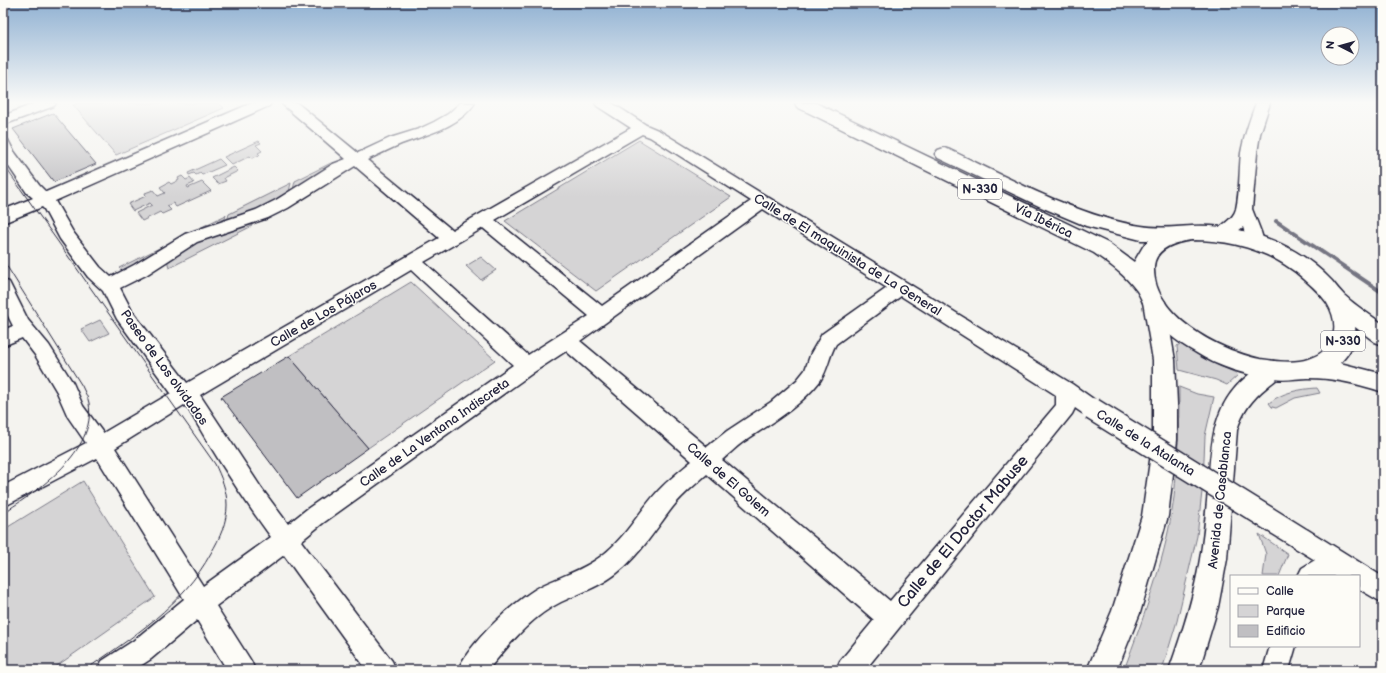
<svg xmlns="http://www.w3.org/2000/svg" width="1386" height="673" font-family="'Balsamiq Sans',sans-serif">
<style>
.green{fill:#d5d4d5;stroke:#7c7b88}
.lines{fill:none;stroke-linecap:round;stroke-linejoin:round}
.stream{stroke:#757582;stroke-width:4}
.building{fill:#c0bfc2;stroke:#22223b}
.minor-casing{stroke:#22223b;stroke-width:3}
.major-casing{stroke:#22223b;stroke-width:3}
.highway-casing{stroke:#22223b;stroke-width:3}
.minor{fill:#fdfcf7;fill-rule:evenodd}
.major{fill:#fdfcf7;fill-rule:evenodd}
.highway{fill:#fdfcf7;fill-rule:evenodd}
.tram{stroke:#22223b;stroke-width:1}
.minor-bridge-casing{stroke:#22223b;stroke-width:25;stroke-linecap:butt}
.minor-bridge{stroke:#fdfcf7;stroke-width:22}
.labels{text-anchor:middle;stroke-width:3;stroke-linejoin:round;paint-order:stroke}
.shield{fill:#fdfcf7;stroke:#646373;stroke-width:1}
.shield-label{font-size:12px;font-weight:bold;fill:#22223b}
.street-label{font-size:13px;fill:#22223b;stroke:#fdfcf7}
.near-street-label{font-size:16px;fill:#22223b;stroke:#fdfcf7}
</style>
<rect width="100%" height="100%" fill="#f4f3ef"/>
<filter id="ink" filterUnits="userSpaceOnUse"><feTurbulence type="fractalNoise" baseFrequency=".025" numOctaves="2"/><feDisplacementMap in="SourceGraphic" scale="8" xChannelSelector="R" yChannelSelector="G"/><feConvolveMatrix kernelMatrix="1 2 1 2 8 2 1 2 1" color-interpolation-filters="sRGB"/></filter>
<g filter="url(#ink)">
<g class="green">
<path d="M78,103h141l5,5 -108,47 -43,-50z"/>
<path d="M639,140l92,57 -135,94 -91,-70z"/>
<path d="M259,141l2,2 -5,2 6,6 -4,2 2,2 -8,3 -2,-2 -18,9 -8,-8z"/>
<path d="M219,159l6,6 -23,10 -2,-2 -4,2 -2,-2 -5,2 -1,-2z"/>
<path d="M333,162l4,4 -45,28 3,-13z"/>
<path d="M234,167l4,4 -14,7 2,3 -8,3 -6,-6z"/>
<path d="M182,176l4,4 4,-2 4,5 -7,3 1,2 14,-6 9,9 -35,16 -3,-4 -6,3 4,4 -9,4 -2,-2 -18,9 -6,-8 16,-8 -2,-2 -17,8 -5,-7 18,-8 -1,-3 8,-3 5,6 7,-3 -5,-6 9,-5 2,2 8,-4 -1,-2z"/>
<path d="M291,183l-3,13 -11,7 -50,18 2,-7z"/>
<path d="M226,215l-2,7 -100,51 -5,-5z"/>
<path d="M251,223l1,3 -83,42 -2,-9 34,-20z"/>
<path d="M481,257l15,13 -15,10 -15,-14z"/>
<path d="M411,282l84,78 -127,88 -79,-92z"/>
<path d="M100,320l9,13 -19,9 -9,-13z"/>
<path d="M1180,344l27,16 29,13 2,2 -11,10 -11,-5 -37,-10 -2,-24z"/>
<path d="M1179,387l18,7 17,3 -9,39 -2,47 -6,53 -20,85 -15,49h-38c20,-54 43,-115 50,-173 4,-36 5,-73 5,-110z"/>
<path d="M1317,388l3,5 -25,5 -19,10 -4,-1 -3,-4c13,-11 32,-14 48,-15z"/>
<path d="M83,481l72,116 -104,73h-48v-140z"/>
<path d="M1259,534l29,20 -9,22h-16l3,-22z"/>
</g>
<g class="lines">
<path class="stream" d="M1276,221l107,72"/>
</g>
<g class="building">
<path d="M53,113l43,51 -42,18 -41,-53z"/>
<path d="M289,356l79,92 -71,50 -76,-101z"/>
</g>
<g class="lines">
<g class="minor-casing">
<g id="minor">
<path d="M36,103h20l-2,3 -51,19v-9z"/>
<path d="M252,103h19l-2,3 -214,95 18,31 27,35 11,10 23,-12 51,-31 71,-24 20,-10 57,-36 13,-5 -65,-56h16l61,50 32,-15 29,-9 15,-7 14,-8 12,-11h15c-17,25 -48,31 -74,41 -12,5 -23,11 -34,16l85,70 179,-102 -34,-22 -2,-3h17l34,22 14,6 412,253 27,19 3,6 -3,6c-10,4 -15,-1 -24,-7l-3,6 -207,256h-29l4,-9 34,-41 -167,-146c-12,11 -25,21 -35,34 -17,22 -32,47 -55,65 -16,13 -37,20 -56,29 -31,15 -52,43 -73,68h-30c11,-27 59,-72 85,-85 19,-9 40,-15 57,-28 24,-17 38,-44 58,-66 10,-11 22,-20 34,-30l-126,-110 -32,21 -211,151 -22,18 91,120 4,9h-29l-83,-115 -68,51 35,55 4,9h-28l-30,-50 -46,39 -17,11h-36l4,-9 31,-20 51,-42 -87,-141 -94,49v-21l83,-43 -18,-26 -11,-25 -22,-37 -13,-17 -19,8v-16l10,-4 -10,-20v-26l6,2 19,38 21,25 24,38 10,23 20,27 68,-40 -54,-74 -14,-28 -15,-14 -28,-38 -16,-30 -2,-2 -39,16v-13l30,-12 -6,-5 -24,-35v-20l5,2 5,10 26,35 7,7zM642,134l8,3 101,64 -149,105 -107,-86zM355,166l84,72 -252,145 -55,-72 -12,-23 26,-13 51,-33 71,-24 20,-10zM763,209l124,79 -65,46 -11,19 -6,17 -8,10 -26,22 -44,29 -20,16 -127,-106zM483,228l106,88 -61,39 -104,-93zM411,270l102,95 -206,144 -19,15 -26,-35 -62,-94zM901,296l155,99v10l-166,196 -168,-141c7,-6 14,-13 21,-18 27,-18 57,-35 77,-61 8,-11 9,-25 16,-37zM184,405l5,5c25,44 52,86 82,127l-68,49 -88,-138z"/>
<path d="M1256,103h14l-10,31 -3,19 -5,56 9,23 3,10 -3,4 -6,2 -6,-2 -6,-19c-9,7 -15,14 -26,11l-2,-4c5,-10 18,-13 21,-25 4,-18 3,-38 5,-56 3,-17 9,-34 15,-50z"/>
<path d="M1300,527l8,3 75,47v26l-24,-14v-13h-61l4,-8 13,-8 -23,-14 -4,-8 4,-8z"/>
<path d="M1270,646h26l-7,24h-26z"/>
</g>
</g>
<g class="major-casing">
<g id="major">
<path d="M1154,294l7,2 4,6 10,58 2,44v36l-9,76 -28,97 -23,57h-30l25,-59 30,-95 11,-76v-80l-10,-58 4,-6z"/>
<path d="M1273,361l8,3 3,6c-4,8 -10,11 -17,17 -15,12 -25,25 -30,43l-10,129 -9,48 -19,63h-30c13,-36 25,-73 31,-111 4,-23 6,-46 8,-70 3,-41 3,-82 37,-111 8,-7 17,-14 28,-17z"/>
</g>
</g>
<g class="highway-casing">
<path id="highway" d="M795,103h21l292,140 26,19 10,-17 5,-5h-8l-55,-14 -45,-19 -103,-49 -3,-4 3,-4 6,-2 6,2c57,27 129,67 191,76 17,3 34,1 51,0 30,-2 62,6 89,18 19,9 37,22 51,37 4,5 8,10 12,14 12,11 26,20 39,29v21l-8,-3 -20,-15c2,14 -5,26 -15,36l43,11v18c-24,-8 -49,-14 -75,-14 -11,0 -22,3 -33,1 -27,-3 -57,-12 -80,-27 -18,-10 -36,-24 -48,-42 -4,-6 -6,-13 -10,-19 -12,-16 -27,-27 -43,-38l-297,-146zM1192,240c42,0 80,11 112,39 8,7 17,15 23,24 14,23 8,48 -19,56 -13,5 -34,2 -48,0 -41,-9 -108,-43 -106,-92 1,-20 23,-25 38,-27z"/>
</g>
<use href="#minor" class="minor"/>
<use href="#major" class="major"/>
<use href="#highway" class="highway"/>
<g class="tram">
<path d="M3,164l212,300c6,13 12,26 12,41 0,17 -7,33 -16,48 -28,52 -78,84 -126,117"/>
<path d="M3,260l79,126c2,5 6,11 7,17 7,49 -50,87 -86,110"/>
</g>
<g class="minor-bridge-casing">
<path id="minor-bridge" d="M1092,409l208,129"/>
</g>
<use href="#minor-bridge" class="minor-bridge"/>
</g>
</g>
<linearGradient id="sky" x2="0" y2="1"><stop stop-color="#90b1d2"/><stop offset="0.52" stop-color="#fafaf8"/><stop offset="1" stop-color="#fafaf8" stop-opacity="0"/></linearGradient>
<rect width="1386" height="197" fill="url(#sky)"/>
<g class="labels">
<g class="shield">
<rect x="958" y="179" width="44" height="20" rx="3"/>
<rect x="1321" y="331" width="44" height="20" rx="3"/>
</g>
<g class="shield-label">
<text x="980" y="193">N-330</text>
<text x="1343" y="345">N-330</text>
</g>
<g class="street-label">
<text transform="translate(1044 220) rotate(26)" y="5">Vía Ibérica</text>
<text transform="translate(848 254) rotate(32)" y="5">Calle de El maquinista de La General</text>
<text transform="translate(323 313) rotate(-30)" y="5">Calle de Los Pájaros</text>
<text transform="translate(165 367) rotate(54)" y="5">Paseo de Los olvidados</text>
<text transform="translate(434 432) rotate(-35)" y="5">Calle de La Ventana Indiscreta</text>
<text transform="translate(1146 442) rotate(32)" y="5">Calle de la Atalanta</text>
<text transform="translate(729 479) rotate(41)" y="5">Calle de El Golem</text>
<text transform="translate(1219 500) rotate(-84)" y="5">Avenida de Casablanca</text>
</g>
<g class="near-street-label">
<text transform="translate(962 531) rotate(-50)" y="6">Calle de El Doctor Mabuse</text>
</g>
</g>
<rect width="1386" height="673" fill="none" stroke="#fdfcf7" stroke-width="16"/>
<rect x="8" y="8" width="1370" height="657" fill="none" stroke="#22223b" stroke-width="1.5" filter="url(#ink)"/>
<rect x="1230" y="575" width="130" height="72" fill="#fdfcf7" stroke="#a5a5ac"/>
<rect x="1238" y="588" width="20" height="6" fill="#fdfcf7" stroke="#a5a5ac"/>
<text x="1266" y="595" font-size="12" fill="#22223b">Calle</text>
<rect x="1238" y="605" width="20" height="12" fill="#d5d4d5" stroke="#a5a5ac"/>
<text x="1266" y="615" font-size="12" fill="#22223b">Parque</text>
<rect x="1238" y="625" width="20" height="12" fill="#c0bfc2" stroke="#a5a5ac"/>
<text x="1266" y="635" font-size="12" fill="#22223b">Edificio</text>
<g transform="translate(1340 46) rotate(276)"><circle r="19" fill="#fdfcf7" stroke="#a5a5ac"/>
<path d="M0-3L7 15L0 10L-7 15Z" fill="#22223b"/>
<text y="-6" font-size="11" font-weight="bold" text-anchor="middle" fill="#22223b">N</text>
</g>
</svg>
